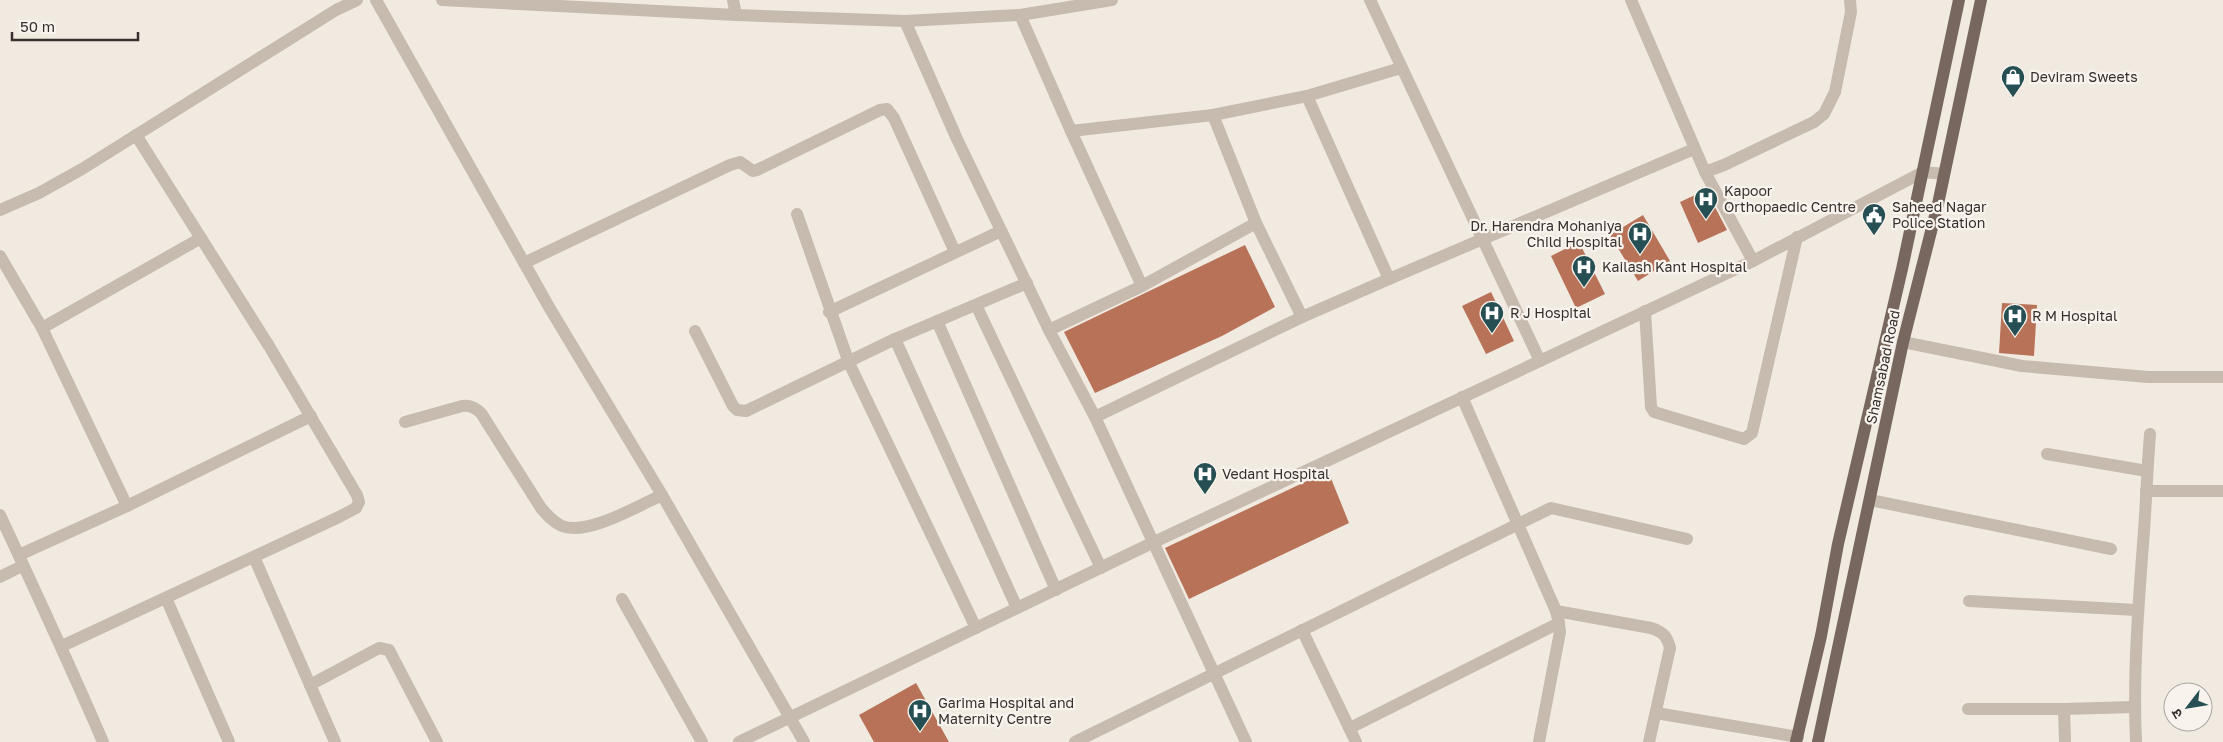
<svg xmlns="http://www.w3.org/2000/svg" width="2223" height="742" font-family="'Golos Text','Noto Sans Devanagari',sans-serif">
<style>
.building{fill:#b87258}
.lines{fill:none;stroke-linecap:round;stroke-linejoin:round}
.minor{stroke:#c7baae;stroke-width:12}
.major{stroke:#77675e;stroke-width:12}
.labels{text-anchor:middle;stroke-width:4.5;stroke-linejoin:round;paint-order:stroke}
.poi-label{font-size:14px;fill:#372f2b;stroke:#f8f4ed;text-anchor:start}
.street-label{font-size:14px;fill:#372f2b;stroke:#f8f4ed}
</style>
<rect width="100%" height="100%" fill="#f1eae1"/>
<g class="building">
<path d="M1706,190l21,40 -29,13 -18,-41z"/>
<path d="M1643,215l27,46 -32,20 -28,-46z"/>
<path d="M1579,242l26,52 -29,14 -25,-52z"/>
<path d="M1245,245l30,62 -53,29 -127,57 -31,-61z"/>
<path d="M1491,292l23,49 -28,13 -24,-48z"/>
<path d="M2002,303l35,2 -3,51 -35,-3z"/>
<path d="M1328,471l21,52 -160,76 -24,-51z"/>
<path d="M916,683l33,59h-75l-15,-27z"/>
</g>
<g class="lines">
<g class="minor">
<path d="M376,0l173,307 113,188 142,247"/>
<path d="M442,0l294,15 169,6 115,-6 92,-15"/>
<path d="M733,0l3,15"/>
<path d="M1370,0l170,361"/>
<path d="M1631,0l74,172 48,89"/>
<path d="M1020,15l51,116 142,-16 43,108 46,94"/>
<path d="M905,21l52,118 92,191 46,87 151,325"/>
<path d="M1401,68l-94,28 82,183 305,-130"/>
<path d="M1213,115l94,-19"/>
<path d="M1071,131l71,155 114,-63"/>
<path d="M1705,172l19,-7 90,-43 10,-8 11,-22 16,-80 -1,-12"/>
<path d="M0,210l39,-17 43,-24 254,-159 21,-10"/>
<path d="M797,214l52,149 127,265"/>
<path d="M0,256l42,72 85,178"/>
<path d="M524,263l206,-98 10,-3 13,9 4,-1 123,-60 7,-1 7,9 61,134"/>
<path d="M976,305l125,263"/>
<path d="M1645,311l6,96 3,5 90,27 8,-6 45,-196"/>
<path d="M829,312l172,-81"/>
<path d="M937,321l119,269"/>
<path d="M42,328l159,-90"/>
<path d="M1049,330l93,-44"/>
<path d="M695,331l38,75 4,4 9,1 149,-72 132,-56"/>
<path d="M895,339l122,269"/>
<path d="M1903,342l119,24 126,11h75"/>
<path d="M1095,417l207,-100 87,-38"/>
<path d="M405,422l57,-16c9,-1 13,2 19,7l60,95c6,7 12,14 21,18 25,10 76,-20 100,-31"/>
<path d="M2047,454l100,17"/>
<path d="M2146,491h77"/>
<path d="M1870,500l241,49"/>
<path d="M0,515c35,75 70,150 103,227"/>
<path d="M19,555l108,-49 184,-90"/>
<path d="M254,557l81,185"/>
<path d="M0,577l22,-11"/>
<path d="M166,598l63,144"/>
<path d="M622,599l80,143"/>
<path d="M1969,601l168,9"/>
<path d="M1556,611l95,17c12,4 16,8 19,20l-21,94"/>
<path d="M1302,630l54,112"/>
<path d="M62,646l277,-129 17,-9 3,-6 -2,-7 -88,-149 -133,-211"/>
<path d="M310,685l69,-37 10,2 48,92"/>
<path d="M1968,709h96"/>
<path d="M1656,713l142,24"/>
<path d="M1350,728l209,-105 -3,-12 -94,-214"/>
<path d="M739,742l413,-199 601,-282 170,-89 21,2"/>
<path d="M1075,742l476,-234 136,31"/>
<path d="M1539,742l21,-110 -1,-9"/>
<path d="M2065,742l-1,-33 70,-2"/>
<path d="M2136,742c-3,-66 2,-132 7,-198 3,-36 4,-73 7,-110"/>
</g>
<g class="major">
<path d="M1796,742l25,-106 17,-92 64,-275 57,-269"/>
<path d="M1818,742l85,-400 35,-138 43,-204"/>
</g>
</g>
<defs>
<g id="shop-pin" transform="scale(1.25)"><path d="M0 17L-7.5 6A9.5 9.5 0 1 1 7.5 6Z" fill="#264f54" stroke="#f8f4ed"/><path d="M-5-2.5h2.3a2.7 3.5 0 0 1 5.4 0H5L5.5 6h-11ZM-1.5-2.5h3a1.5 2.3 0 0 0-3 0Z" fill="#fff"/></g>
<g id="hospital-pin" transform="scale(1.25)"><path d="M0 17L-7.5 6A9.5 9.5 0 1 1 7.5 6Z" fill="#264f54" stroke="#f8f4ed"/><path d="M-5-5h3v3.5h4V-5h3V5h-3V1.5h-4V5h-3Z" fill="#fff"/></g>
<g id="civic-pin" transform="scale(1.25)"><path d="M0 17L-7.5 6A9.5 9.5 0 1 1 7.5 6Z" fill="#264f54" stroke="#f8f4ed"/><path d="M-.6-6.5H3V-4.5H.6V-3L4-1V1h2V6H-6V1h2V-1L-.6-3ZM-1.2 2.5V6h2.4V2.5Z" fill="#fff"/></g>
</defs>
<g fill-rule="evenodd">
<use href="#shop-pin" x="2013" y="77"/>
<use href="#hospital-pin" x="1706" y="199"/>
<use href="#civic-pin" x="1874" y="215"/>
<use href="#hospital-pin" x="1640" y="234"/>
<use href="#hospital-pin" x="1584" y="267"/>
<use href="#hospital-pin" x="1492" y="313"/>
<use href="#hospital-pin" x="2015" y="316"/>
<use href="#hospital-pin" x="1205" y="474"/>
<use href="#hospital-pin" x="920" y="711"/>
</g>
<g class="labels">
<g class="poi-label">
<text x="2030" y="82">Deviram Sweets</text>
<text x="1724" y="196">Kapoor<tspan x="1724" dy="16">Orthopaedic Centre</tspan></text>
<text x="1892" y="212">Saheed Nagar<tspan x="1892" dy="16">Police Station</tspan></text>
<text x="1622" y="231" text-anchor="end">Dr. Harendra Mohaniya<tspan x="1622" dy="16">Child Hospital</tspan></text>
<text x="1602" y="272">Kailash Kant Hospital</text>
<text x="1510" y="318">R J Hospital</text>
<text x="2032" y="321">R M Hospital</text>
<text x="1222" y="479">Vedant Hospital</text>
<text x="938" y="708">Garima Hospital and<tspan x="938" dy="16">Maternity Centre</tspan></text>
</g>
<g class="street-label">
<text transform="translate(1883 367) rotate(-78)" y="5">Shamsabad Road</text>
</g>
</g>
<g transform="translate(2188 707) rotate(239)"><circle r="24" fill="#f8f4ed" stroke="#aba59f"/>
<path d="M0-4L9 19L0 12L-9 19Z" fill="#264f54"/>
<text y="-8" font-size="14" font-weight="bold" text-anchor="middle" fill="#372f2b">उ</text>
</g>
<path d="M12 32v8h126v-8" fill="none" stroke="#372f2b" stroke-width="2.5"/>
<text x="20" y="32" font-size="15" fill="#372f2b" stroke="#f8f4ed" stroke-width="4" paint-order="stroke">50 m</text>
</svg>
